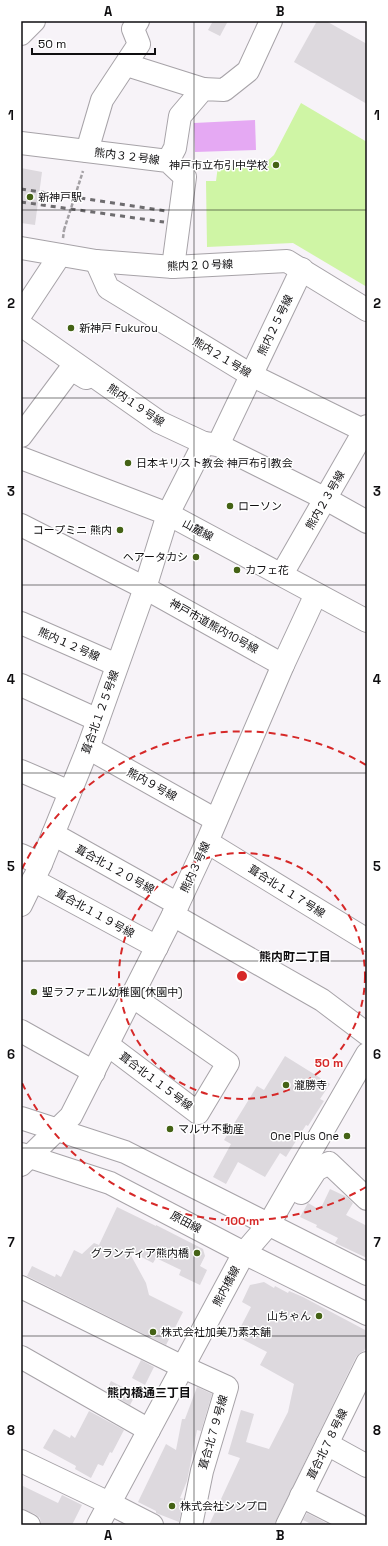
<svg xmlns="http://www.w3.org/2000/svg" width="388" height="1546" font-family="'Space Grotesk','Noto Sans JP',sans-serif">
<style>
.green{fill:#cff5a5}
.water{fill:#e5a9f3}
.building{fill:#ddd9de}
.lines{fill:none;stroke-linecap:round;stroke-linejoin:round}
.minor-casing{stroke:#a7a3a8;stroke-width:24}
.major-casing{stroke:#a7a3a8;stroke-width:24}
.path{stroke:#a3a0a4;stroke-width:2.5;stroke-dasharray:4 2;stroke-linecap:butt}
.minor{stroke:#fff;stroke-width:22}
.major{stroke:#fff;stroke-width:22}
.rail{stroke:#6e6c6f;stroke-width:3;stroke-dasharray:5 5;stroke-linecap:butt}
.path-bridge{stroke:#a3a0a4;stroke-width:2.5;stroke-dasharray:4 2;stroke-linecap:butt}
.grid{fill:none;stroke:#0f0e10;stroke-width:1;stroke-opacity:0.55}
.ring{fill:none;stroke:#d62828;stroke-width:2;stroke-dasharray:7 5}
.poi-dot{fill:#446215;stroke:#fff;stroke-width:1.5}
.labels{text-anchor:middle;stroke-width:3;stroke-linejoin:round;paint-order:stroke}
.street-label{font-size:11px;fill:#0f0e10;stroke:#fff}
.poi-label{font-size:11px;fill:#0f0e10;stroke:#fff;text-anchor:start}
.neighbourhood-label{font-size:12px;font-weight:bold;fill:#0f0e10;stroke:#fff}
.centre{fill:#d62828;stroke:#fff;stroke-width:2}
.ring-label{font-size:12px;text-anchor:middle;font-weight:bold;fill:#d62828;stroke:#fff;stroke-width:3;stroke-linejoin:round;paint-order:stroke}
.neatline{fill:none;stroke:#0f0e10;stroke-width:1.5}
.grid-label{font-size:13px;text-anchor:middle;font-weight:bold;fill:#0f0e10}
</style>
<rect width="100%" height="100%" fill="#f7f3f8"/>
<path class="green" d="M301,103l66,39v145l-74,-44 -86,4 -1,-66h10l2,-15 45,-1 11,-10z"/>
<path class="water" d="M255,120l1,30 -61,2 -1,-29z"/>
<g class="building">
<path d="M213,21h15l-8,15 -12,-6z"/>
<path d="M317,21h9l41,23v60l-73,-42z"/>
<path d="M21,168l21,4 -7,53 -14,-2z"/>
<path d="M285,1056l45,28 -10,15 4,2 -16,25 -2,-1 -20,32 -6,-4 -15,24 -27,-15 -12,22 -13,-7 18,-33 -7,-4 33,-54 7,4z"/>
<path d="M330,1189l17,8 6,6 -7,12 21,11v32l-32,-15 3,-5 -22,-11 1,-2 -17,-8 8,-14 12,7z"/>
<path d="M117,1207l39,19v-1l47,24 2,7 -5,10 7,4 -7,15 -21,-10 2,-5 -25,-12 -3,5 -25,-13 18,33 3,12 34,17 -17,33 -139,-69 5,-10 23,11 1,-3 5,3 13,-27 8,4 12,-11 5,2z"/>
<path d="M264,1282l10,6 1,-2 13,7 1,-2 14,6 64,34v14l-3,6 -4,2 -4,4 -82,168h-65l31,-67 -12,-4 13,-44 13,4 -8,28 23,7 19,-37 6,-28 -34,-19 7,-13 -31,-16 15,-29 -9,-5 8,-17z"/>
<path d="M141,1360l13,7 -9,18 -13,-7z"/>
<path d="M111,1381l25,13 -6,11 -24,-14z"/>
<path d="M197,1387l15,7 -11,37 -4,-1 -10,51 -7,17 4,1 -5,23 -23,-9v-2l-18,-9 28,-58 10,6 6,-31h3z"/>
<path d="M89,1411l35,19 -12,23 -2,-1 -7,14 -5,-2 -7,14 -16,-9 1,-3 -33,-18 11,-19 16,9 1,-3 4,3z"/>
<path d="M21,1485l37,18 4,-8 20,10 -10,20h-31l-1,-7 -5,-4 -14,-5z"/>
<path d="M307,1513l23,12h-17l-10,-5z"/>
</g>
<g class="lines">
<g class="minor-casing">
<g id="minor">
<path d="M21,34l13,-13"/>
<path d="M127,65l76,24"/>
<path d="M21,143l147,18 17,16 -12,90"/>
<path d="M87,151l15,-51 37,-56 -6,-15 5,-8"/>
<path d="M168,161l7,-13 5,-32 23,-27 21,1 24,-19 23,-50"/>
<path d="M21,248l75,13 77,6 114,-6 80,49"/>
<path d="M96,261l12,27 143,87 116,57"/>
<path d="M21,314l39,-59"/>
<path d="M21,325l138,97 45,21 14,2 108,54 41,23"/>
<path d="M21,436l50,-67 15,9 1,-3"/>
<path d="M218,445l84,-176"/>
<path d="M21,525l124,63 138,77"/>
<path d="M282,574l85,-148"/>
<path d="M21,623l96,42"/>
<path d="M21,685l77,35"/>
<path d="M88,748l128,72"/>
<path d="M21,771l49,21"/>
<path d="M53,834l125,70"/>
<path d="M207,842l160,98"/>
<path d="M21,855l20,9"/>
<path d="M33,880l124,67"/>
<path d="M21,905l20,-41 47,-116 57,-160 23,-74 36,-71"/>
<path d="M173,915l149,85 45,34"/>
<path d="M21,1031l73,41"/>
<path d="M108,1045l90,68 30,-50 -96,-67"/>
<path d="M21,1165l50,-49 102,-201 34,-73 76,-177 33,-71"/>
<path d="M301,1193l15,-23 13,-7 38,36"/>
<path d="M21,1287l162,80 44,20 -25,84 -11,54"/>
<path d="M21,1357l128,73"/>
<path d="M327,1444l40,22"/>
<path d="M21,1461l88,42 43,22"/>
<path d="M301,1496l57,29"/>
<path d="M21,1521l8,4"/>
<path d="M98,1525l146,-272 25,-29 98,-170"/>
<path d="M287,1525l80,-162"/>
</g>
</g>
<g class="major-casing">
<g id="major">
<path d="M21,458l147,56 199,107"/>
<path d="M21,1118l104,34 242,122"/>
<path d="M21,1154l89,29 134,70 123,61"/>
</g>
</g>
<path class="path" d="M63,238l1,-8"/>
<use href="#minor" class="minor"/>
<use href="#major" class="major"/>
<g class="rail">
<path d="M21,189l145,22"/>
<path d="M21,202l143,20"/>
</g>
<path class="path-bridge" d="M64,230l19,-59"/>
</g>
<path class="grid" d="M194,21v1504M21,210h346M21,398h346M21,585h346M21,773h346M21,961h346M21,1148h346M21,1336h346"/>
<g class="ring">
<circle cx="242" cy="976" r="123"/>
<path d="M366 1187A245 245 0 0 1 22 1083M22 869A245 245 0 0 1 366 765"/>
</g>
<g class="poi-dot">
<circle cx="276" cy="165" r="4"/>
<circle cx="30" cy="197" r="4"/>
<circle cx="71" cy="328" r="4"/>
<circle cx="128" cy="463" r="4"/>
<circle cx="230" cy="506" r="4"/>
<circle cx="120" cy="530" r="4"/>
<circle cx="196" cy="557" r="4"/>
<circle cx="237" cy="570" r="4"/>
<circle cx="34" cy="992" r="4"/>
<circle cx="286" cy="1085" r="4"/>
<circle cx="170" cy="1129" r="4"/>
<circle cx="347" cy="1136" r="4"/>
<circle cx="197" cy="1253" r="4"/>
<circle cx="319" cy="1316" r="4"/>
<circle cx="153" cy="1332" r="4"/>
<circle cx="172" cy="1506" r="4"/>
</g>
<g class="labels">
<g class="street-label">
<text transform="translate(127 156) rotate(7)" y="4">熊内３２号線</text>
<text transform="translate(200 265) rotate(-2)" y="4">熊内２０号線</text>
<text transform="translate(275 325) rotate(-64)" y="4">熊内２５号線</text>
<text transform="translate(222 357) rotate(31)" y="4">熊内２１号線</text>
<text transform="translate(136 405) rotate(34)" y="4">熊内１９号線</text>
<text transform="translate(325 500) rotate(-60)" y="4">熊内２３号線</text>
<text transform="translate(198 530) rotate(28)" y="4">山麓線</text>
<text transform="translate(214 626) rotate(29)" y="4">神戸市道熊内10号線</text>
<text transform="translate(69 644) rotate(24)" y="4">熊内１２号線</text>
<text transform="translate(100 712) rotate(-70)" y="4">葺合北１２５号線</text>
<text transform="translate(152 784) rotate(29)" y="4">熊内９号線</text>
<text transform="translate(195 867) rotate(-65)" y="4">熊内３号線</text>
<text transform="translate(115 869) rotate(29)" y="4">葺合北１２０号線</text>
<text transform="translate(287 891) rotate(32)" y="4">葺合北１１７号線</text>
<text transform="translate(95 913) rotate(29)" y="4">葺合北１１９号線</text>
<text transform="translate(156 1081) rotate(37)" y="4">葺合北１１５号線</text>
<text transform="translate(186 1222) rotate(28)" y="4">原田線</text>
<text transform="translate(226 1286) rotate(-62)" y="4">熊内橋線</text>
<text transform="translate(213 1432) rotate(-74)" y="4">葺合北７９号線</text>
<text transform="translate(327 1444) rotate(-64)" y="4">葺合北７８号線</text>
</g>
<g class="poi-label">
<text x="268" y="169" text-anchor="end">神戸市立布引中学校</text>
<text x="38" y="201">新神戸駅</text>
<text x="79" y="332">新神戸 Fukurou</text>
<text x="136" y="467">日本キリスト教会 神戸布引教会</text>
<text x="238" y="510">ローソン</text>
<text x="112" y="534" text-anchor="end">コープミニ 熊内</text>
<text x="188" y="561" text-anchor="end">ヘアータカシ</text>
<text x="245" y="574">カフェ花</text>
<text x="42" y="996">聖ラファエル幼稚園(休園中)</text>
<text x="294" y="1089">瀧勝寺</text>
<text x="178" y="1133">マルサ不動産</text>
<text x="339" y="1140" text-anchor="end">One Plus One</text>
<text x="189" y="1257" text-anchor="end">グランディア熊内橋</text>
<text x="311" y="1320" text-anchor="end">山ちゃん</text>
<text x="161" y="1336">株式会社加美乃素本舗</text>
<text x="180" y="1510">株式会社シンプロ</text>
</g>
<g class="neighbourhood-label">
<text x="295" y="961">熊内町二丁目</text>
<text x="149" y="1397">熊内橋通三丁目</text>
</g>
</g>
<circle cx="242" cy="976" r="6" class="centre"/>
<g class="ring-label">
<text x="329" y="1067">50 m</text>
<text x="242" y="1225">100 m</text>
</g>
<rect width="388" height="1546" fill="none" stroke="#ffffff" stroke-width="44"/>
<path d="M32 48v6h123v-6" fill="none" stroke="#0f0e10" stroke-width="2"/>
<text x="38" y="48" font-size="12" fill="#0f0e10" stroke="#ffffff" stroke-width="3" paint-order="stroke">50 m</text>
<rect x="22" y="22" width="344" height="1502" class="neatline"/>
<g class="grid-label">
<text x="108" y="16">A</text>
<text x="280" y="16">B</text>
<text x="11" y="120">1</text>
<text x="377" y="120">1</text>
<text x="11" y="308">2</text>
<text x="377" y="308">2</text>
<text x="11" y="496">3</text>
<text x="377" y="496">3</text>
<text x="11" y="684">4</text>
<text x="377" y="684">4</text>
<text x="11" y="871">5</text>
<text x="377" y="871">5</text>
<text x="11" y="1059">6</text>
<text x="377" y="1059">6</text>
<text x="11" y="1247">7</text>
<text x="377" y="1247">7</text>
<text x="11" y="1435">8</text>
<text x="377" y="1435">8</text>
<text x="108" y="1540">A</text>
<text x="280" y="1540">B</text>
</g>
</svg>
